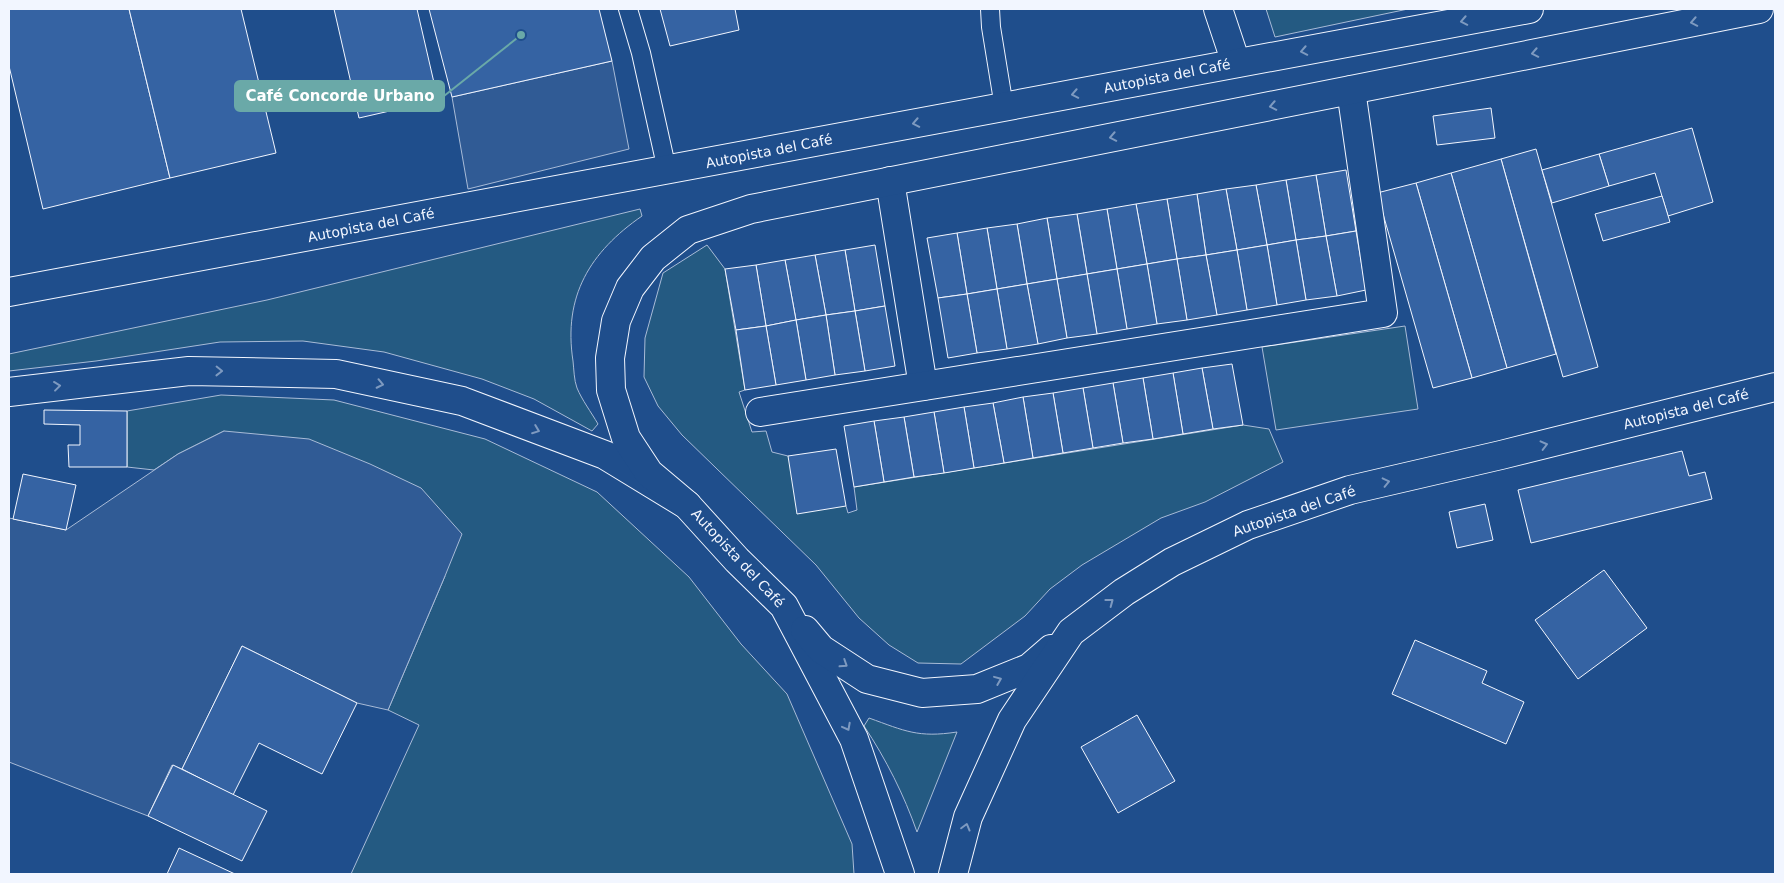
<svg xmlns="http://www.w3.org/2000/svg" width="1784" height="883" font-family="'DejaVu Sans',sans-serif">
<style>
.green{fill:#245a82;stroke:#a8bbd7}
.parking{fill:#305b95;stroke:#a8bbd7}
.building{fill:#3563a3;stroke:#f2f6ff}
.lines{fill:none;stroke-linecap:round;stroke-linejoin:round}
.service-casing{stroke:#f2f6ff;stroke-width:20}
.minor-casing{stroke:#f2f6ff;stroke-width:30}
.trunk-casing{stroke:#f2f6ff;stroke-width:30}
.service{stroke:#1f4e8c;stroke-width:18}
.minor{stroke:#1f4e8c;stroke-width:28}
.trunk{stroke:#1f4e8c;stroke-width:28}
.oneway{stroke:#7e9ac0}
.labels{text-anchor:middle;stroke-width:4;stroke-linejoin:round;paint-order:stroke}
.street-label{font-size:14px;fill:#f2f6ff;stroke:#1f4e8c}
.leader{fill:none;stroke:#6aa9a8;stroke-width:2}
.callout-dot{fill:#6aa9a8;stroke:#1f4e8c;stroke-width:2}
.callout{fill:#6aa9a8;stroke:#6aa9a8;stroke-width:2}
.callout-label{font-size:15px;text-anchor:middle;font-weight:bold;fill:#fff}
</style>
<rect width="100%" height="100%" fill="#1f4e8c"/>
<g class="green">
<path d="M1266,9h142l-133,28z"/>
<path d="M640,209l2,7c-52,36 -79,80 -69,145 1,9 1,19 4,27 5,12 14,24 21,36l-6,7 -58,-32 -52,-20 -98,-27 -81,-11 -83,1 -124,19 -87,10v-17l258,-54z"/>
<path d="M707,245l18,24 20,121 -6,2 13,40 14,-1 6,21 16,4 58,50 2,7 9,-3 -3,-23 389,-62 26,4 14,33 -78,40 -44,16 -79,47 -32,24 -25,27 -64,48 -43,-1 -29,-18 -30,-27 -43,-53 -134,-130 -24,-29 -14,-29 1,-39 18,-65z"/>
<path d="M1405,326l13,83 -142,21 -14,-83z"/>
<path d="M221,395l113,5 151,39 112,53 92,85 52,67 46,50 65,150 2,30h-503l68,-149 -31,-15 57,-134 -221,-145 -46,23 -24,16 -27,-3v-56z"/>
<path d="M869,718c36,13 49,20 88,14l-40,100c-13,-37 -31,-73 -53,-106z"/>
</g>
<g class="parking">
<path d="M612,61l17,88 -161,40 -16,-92z"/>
<path d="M224,431l85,8 61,25 51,24 41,46 -17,42 -57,134 -31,-7 -115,-57 -60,123 -10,-4 -24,51 -139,-54v-244l57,12 112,-76z"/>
</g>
<g class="building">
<path d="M9,9h120l41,169 -127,31 -34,-143z"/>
<path d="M129,9h112l35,144 -106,25z"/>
<path d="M334,9h83l21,91 -79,18z"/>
<path d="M429,9h170l13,52 -160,36z"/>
<path d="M660,9h75l4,21 -69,16z"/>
<path d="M1491,108l4,30 -58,7 -4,-29z"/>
<path d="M1692,128l21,74 -45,14 -13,-43 -46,13 -10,-32z"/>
<path d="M1536,149l62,218 -35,10 -62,-218z"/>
<path d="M1599,154l10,32 -57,17 -10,-33z"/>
<path d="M1501,159l55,195 -49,14 -56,-195z"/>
<path d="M1346,170l10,61 -30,5 -10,-61z"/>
<path d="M1451,173l56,195 -35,10 -56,-195z"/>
<path d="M1316,175l10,61 -30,4 -10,-60z"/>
<path d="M1286,180l10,60 -29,5 -11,-60z"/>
<path d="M1416,183l56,195 -39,10 -56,-195z"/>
<path d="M1256,185l11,60 -30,5 -11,-61z"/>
<path d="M1226,189l11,61 -31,5 -9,-61z"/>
<path d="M1197,194l9,61 -29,4 -10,-60z"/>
<path d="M1662,196l8,26 -67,19 -8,-27z"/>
<path d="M1167,199l10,60 -30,5 -11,-60z"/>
<path d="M1136,204l11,60 -30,5 -10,-60z"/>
<path d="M1107,209l10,60 -30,5 -10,-60z"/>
<path d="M1077,214l10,60 -30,5 -10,-61z"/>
<path d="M1047,218l10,61 -30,5 -10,-60z"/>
<path d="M1017,224l10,60 -30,5 -10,-61z"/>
<path d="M987,228l10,61 -30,5 -10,-61z"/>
<path d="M1356,231l10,59 -29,6 -11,-60z"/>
<path d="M957,233l10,61 -29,4 -11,-60z"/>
<path d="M1326,236l11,60 -31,4 -10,-60z"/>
<path d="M1296,240l10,60 -29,5 -10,-60z"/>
<path d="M875,245l10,61 -30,5 -10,-61z"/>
<path d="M1267,245l10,60 -30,5 -10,-60z"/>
<path d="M845,250l10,61 -29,4 -11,-60z"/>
<path d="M1237,250l10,60 -30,5 -11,-60z"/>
<path d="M815,255l11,60 -30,5 -11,-60z"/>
<path d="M1206,255l11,60 -30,5 -10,-61z"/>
<path d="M1177,259l10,61 -30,4 -10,-60z"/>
<path d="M785,260l11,60 -30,6 -10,-61z"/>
<path d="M1147,264l10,60 -30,5 -10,-60z"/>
<path d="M756,265l10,61 -30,4 -11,-61z"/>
<path d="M1117,269l10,60 -30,5 -10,-60z"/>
<path d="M1087,274l10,60 -30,4 -10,-59z"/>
<path d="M1057,279l10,59 -29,6 -11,-60z"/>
<path d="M1027,284l11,60 -31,5 -10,-60z"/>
<path d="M997,289l10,60 -30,4 -10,-59z"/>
<path d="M967,294l10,59 -29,5 -10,-60z"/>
<path d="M885,306l10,60 -30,5 -10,-60z"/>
<path d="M855,311l10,60 -30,4 -9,-60z"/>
<path d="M826,315l9,60 -29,5 -10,-60z"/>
<path d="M796,320l10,60 -30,5 -10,-59z"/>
<path d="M766,326l10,59 -31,5 -9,-60z"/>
<path d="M1232,364l11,61 -30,4 -11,-61z"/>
<path d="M1202,368l11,61 -30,5 -10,-61z"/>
<path d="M1173,373l10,61 -30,5 -10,-61z"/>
<path d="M1143,378l10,61 -30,4 -10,-60z"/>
<path d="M1113,383l10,60 -30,5 -10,-60z"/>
<path d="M1083,388l10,60 -30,5 -10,-60z"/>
<path d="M1053,393l10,60 -30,5 -10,-61z"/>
<path d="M1023,397l10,61 -29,5 -11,-60z"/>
<path d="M993,403l11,60 -30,5 -10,-61z"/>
<path d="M964,407l10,61 -30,5 -10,-61z"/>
<path d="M44,410l83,1v56h-58l-1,-22h12v-20l-36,-1z"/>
<path d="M934,412l10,61 -30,4 -10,-60z"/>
<path d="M904,417l10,60 -30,5 -10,-61z"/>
<path d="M874,421l10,61 -30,5 -10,-61z"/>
<path d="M836,449l10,57 -49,8 -9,-58z"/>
<path d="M1682,451l7,25 16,-4 7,27 -181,44 -13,-53z"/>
<path d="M23,474l53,11 -10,45 -53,-11z"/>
<path d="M1485,504l8,36 -36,8 -8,-36z"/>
<path d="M1604,570l43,58 -69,51 -43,-59z"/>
<path d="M1415,640l72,31 -5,12 42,19 -18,42 -114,-50z"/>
<path d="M242,646l115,57 -35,71 -63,-31 -26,52 -51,-26z"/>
<path d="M1137,715l38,66 -57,32 -37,-66z"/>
<path d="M173,765l94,46 -25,50 -94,-45z"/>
<path d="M179,848l56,26h-68z"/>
</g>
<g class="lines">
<g class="service-casing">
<g id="service">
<path d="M628,9l13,44 26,117"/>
<path d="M990,9l1,18 13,80"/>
</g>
</g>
<g class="minor-casing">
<g id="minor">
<path d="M1218,9l18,54"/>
<path d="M890,181l33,205"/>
<path d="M760,412l623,-99 -32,-223"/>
</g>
</g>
<g class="trunk-casing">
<g id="trunk">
<path d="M9,292l1520,-283"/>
<path d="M9,392l180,-21 147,3 126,27 143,54 82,50 50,55 47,46 70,133 46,135"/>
<path d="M687,505l-38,-32 -23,-35 -15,-48 -1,-32 6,-37 14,-33 23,-30 35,-28 63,-21 1008,-200"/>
<path d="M805,630l16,19 46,30 55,14 55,-4 52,-21 22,-19"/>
<path d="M953,874l15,-57 44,-97 59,-88 53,-40 48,-30 76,-37 102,-35 151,-35 274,-68"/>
</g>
</g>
<use href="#service" class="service"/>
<use href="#minor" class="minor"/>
<use href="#trunk" class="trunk"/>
</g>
<defs><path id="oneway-chevron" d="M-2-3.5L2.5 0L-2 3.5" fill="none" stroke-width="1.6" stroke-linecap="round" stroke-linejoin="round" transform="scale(1.25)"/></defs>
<g class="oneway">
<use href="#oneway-chevron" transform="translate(1464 21) rotate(169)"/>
<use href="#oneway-chevron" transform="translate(1694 22) rotate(169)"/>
<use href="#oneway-chevron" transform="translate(1304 51) rotate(169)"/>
<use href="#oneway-chevron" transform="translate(1535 53) rotate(169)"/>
<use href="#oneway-chevron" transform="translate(1075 94) rotate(169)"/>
<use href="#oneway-chevron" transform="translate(1273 106) rotate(169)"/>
<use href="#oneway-chevron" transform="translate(916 123) rotate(169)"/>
<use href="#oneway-chevron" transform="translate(1113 137) rotate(169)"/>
<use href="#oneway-chevron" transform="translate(219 371) rotate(1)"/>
<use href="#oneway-chevron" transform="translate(380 384) rotate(12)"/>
<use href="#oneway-chevron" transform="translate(57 386) rotate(-7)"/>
<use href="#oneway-chevron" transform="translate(536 430) rotate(21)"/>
<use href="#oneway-chevron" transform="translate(1544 445) rotate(-14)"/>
<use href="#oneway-chevron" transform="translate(1386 482) rotate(-13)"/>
<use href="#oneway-chevron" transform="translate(1110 602) rotate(-37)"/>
<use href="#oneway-chevron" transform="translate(844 664) rotate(33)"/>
<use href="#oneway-chevron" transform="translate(998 680) rotate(-22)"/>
<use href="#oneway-chevron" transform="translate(847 727) rotate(62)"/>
<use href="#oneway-chevron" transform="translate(966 827) rotate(-75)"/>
</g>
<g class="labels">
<g class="street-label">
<text transform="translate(1167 76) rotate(-11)" y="5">Autopista del Café</text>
<text transform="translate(769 151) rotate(-11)" y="5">Autopista del Café</text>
<text transform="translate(371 225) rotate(-11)" y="5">Autopista del Café</text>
<text transform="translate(1686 409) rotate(-14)" y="5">Autopista del Café</text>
<text transform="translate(1294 511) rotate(-19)" y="5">Autopista del Café</text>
<text transform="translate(738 558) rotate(47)" y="5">Autopista del Café</text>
</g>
</g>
<path class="leader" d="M521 35L444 96"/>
<circle class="callout-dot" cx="521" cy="35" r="5"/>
<rect class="callout" x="235" y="81" width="209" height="30" rx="5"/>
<g class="callout-label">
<text x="340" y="101">Café Concorde Urbano</text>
</g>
<rect width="1784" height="883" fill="none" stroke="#f2f6ff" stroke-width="20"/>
</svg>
